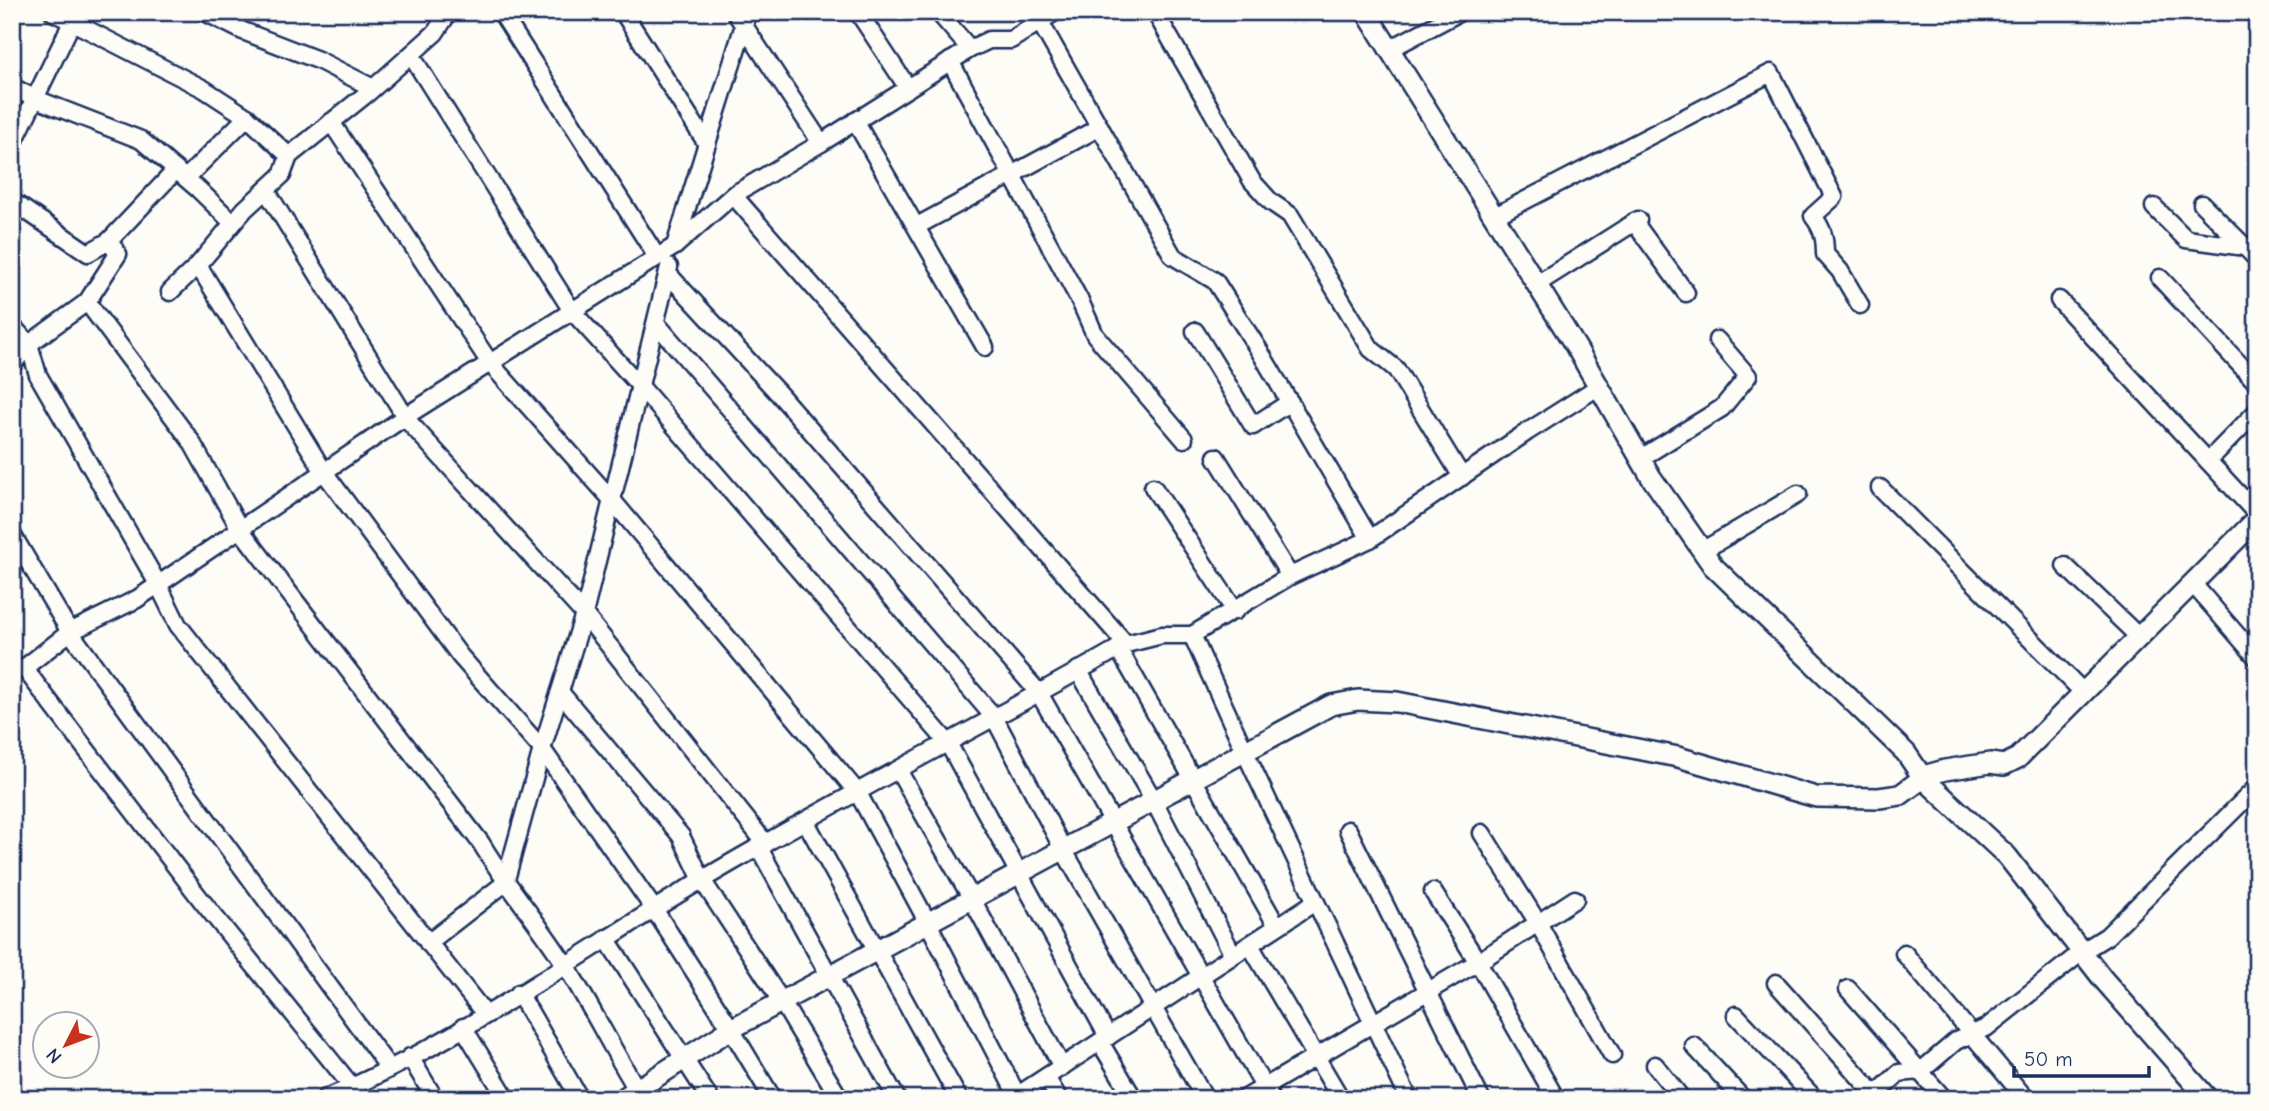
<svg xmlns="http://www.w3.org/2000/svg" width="2269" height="1111" font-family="'Comic Neue',sans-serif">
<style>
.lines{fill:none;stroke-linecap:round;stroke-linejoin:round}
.minor-casing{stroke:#1b2f5e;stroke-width:21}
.tertiary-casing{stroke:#1b2f5e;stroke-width:24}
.minor{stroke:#fdfcf7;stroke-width:16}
.tertiary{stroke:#fdfcf7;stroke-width:19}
</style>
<rect width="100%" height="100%" fill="#fdfcf7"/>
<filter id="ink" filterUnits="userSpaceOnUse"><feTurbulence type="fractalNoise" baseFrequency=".0143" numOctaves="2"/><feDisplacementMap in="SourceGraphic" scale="14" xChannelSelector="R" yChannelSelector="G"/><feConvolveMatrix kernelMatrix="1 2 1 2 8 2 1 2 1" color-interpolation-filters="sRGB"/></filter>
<g filter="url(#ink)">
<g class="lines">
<g class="minor-casing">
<g id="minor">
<path d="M53,12l151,77 43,28 42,39"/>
<path d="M205,12l38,19 75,29 55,28"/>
<path d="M501,12l156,245"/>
<path d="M623,12l84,132"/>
<path d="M735,12l86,131"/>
<path d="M858,12l50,76"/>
<path d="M938,12l32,37"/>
<path d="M1155,12l97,169 19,21 19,13 81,134 25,20 66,108"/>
<path d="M1040,22l133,234 42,25 44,69 111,189"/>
<path d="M1388,50l72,-38"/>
<path d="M411,55l161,256 68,75 308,357 160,294"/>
<path d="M950,61l130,240 15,34 89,104"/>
<path d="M12,87l24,12 105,41 57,49 35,34"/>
<path d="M855,121l130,226"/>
<path d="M331,122l159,241 122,137 246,293 70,130 89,172"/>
<path d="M12,146l64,-132"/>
<path d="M186,178l61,-61"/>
<path d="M266,190l142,231 176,193 182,230"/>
<path d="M733,195l393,449"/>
<path d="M12,201l76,52 21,-12"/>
<path d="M2202,204l55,55"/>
<path d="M2154,207l32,32 59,8 12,-3"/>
<path d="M1495,216l276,-143 63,124 -21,19c10,13 12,22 12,38l15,17 20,34"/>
<path d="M1634,222l52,71"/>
<path d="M917,226l183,-99"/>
<path d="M675,246l73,-234"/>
<path d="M198,265l126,207 136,184 82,93 112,160 77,120 42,70"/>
<path d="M668,274l111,120 260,299 232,406"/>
<path d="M2160,278l97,105"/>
<path d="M1537,284l101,-64"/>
<path d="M170,292l28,-27 47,-56 37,-34 7,-19 80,-64 66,-59 14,-21"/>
<path d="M2059,300l198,214"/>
<path d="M87,302l104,139 49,88 241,314c25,42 56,78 83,120 28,44 51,92 79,136"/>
<path d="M656,323l338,394 69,132 142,250"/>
<path d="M12,326l17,18 9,31 120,209 20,41 307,389"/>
<path d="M1195,331l58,95 37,-24"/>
<path d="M12,365l17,-21 58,-42 31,-48 -9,-13 67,-71"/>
<path d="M1216,457l74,119"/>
<path d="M1641,458l81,-50 26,-32 -31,-36"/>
<path d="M2208,461l49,-50"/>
<path d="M1153,487l82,124"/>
<path d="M1880,488l203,204"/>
<path d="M12,534l58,98 319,436"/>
<path d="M1702,551l96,-57"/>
<path d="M2065,566l75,72"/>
<path d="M2193,584l64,74"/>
<path d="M1192,635l53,117 164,347"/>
<path d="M1118,648l159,278"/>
<path d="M1078,670l76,131 79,154"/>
<path d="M560,692l121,144 21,44 80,122 58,97"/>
<path d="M898,770l74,129 90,168"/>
<path d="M806,822l153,277"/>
<path d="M1348,830l133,269"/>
<path d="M1482,833l56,90 74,132"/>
<path d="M759,848l138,251"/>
<path d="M1433,892l45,70 78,137"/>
<path d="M606,938l104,161"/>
<path d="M428,943l77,-60 37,-134 42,-135 85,-347"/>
<path d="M1250,945l91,154"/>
<path d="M1904,953l122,146"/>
<path d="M1776,983l103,116"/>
<path d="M1848,989l96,110"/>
<path d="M519,993l61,106"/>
<path d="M1736,1015l79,84"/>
<path d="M463,1027l44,72"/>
<path d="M1100,1042l34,57"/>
<path d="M1694,1046l49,53"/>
<path d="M410,1057l25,42"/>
<path d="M1655,1065l27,34"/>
<path d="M1046,1077l13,22"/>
<path d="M324,1099c133,-55 252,-144 376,-218 139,-83 285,-156 426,-237l36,-9h30l98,-59 80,-37 157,-107 71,-45"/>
<path d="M362,1099l-160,-198 -178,-233 46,-36 67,-33 269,-183 269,-170 58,-51 88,-52 149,-94 19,-9h22l44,-28"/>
<path d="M1012,1099l303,-197"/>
<path d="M1244,1099l234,-137 97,-63"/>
<path d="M1871,1099l28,-26 22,-2 35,-30 30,-13 97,-77 24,-15 150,-149"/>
</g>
</g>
<g class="tertiary-casing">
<g id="tertiary">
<path d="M1366,12l210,335 75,130 62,89 193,187 17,25 84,78 96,123 105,120"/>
<path d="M622,1099l109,-70 600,-324 27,-5 39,2 281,55 138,40 63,1 21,-3 27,-20 18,-5 45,-7 14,2 14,-7 239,-239"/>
</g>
</g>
<use href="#minor" class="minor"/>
<use href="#tertiary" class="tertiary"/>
</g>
</g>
<rect width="2269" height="1111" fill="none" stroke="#fdfcf7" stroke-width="42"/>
<rect x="21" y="21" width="2227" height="1069" fill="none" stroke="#1b2f5e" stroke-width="2.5" filter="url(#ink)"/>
<g transform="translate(66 1045) rotate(228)"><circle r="33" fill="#fdfcf7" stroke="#a3aaba" stroke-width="2"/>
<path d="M0-5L12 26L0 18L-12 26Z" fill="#c8321e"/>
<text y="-10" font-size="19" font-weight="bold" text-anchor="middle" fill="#1b2f5e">N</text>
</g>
<path d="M2014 1066v10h135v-10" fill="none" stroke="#1b2f5e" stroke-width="3.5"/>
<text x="2024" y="1066" font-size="21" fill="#1b2f5e" stroke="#fdfcf7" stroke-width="5" paint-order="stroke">50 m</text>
</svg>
